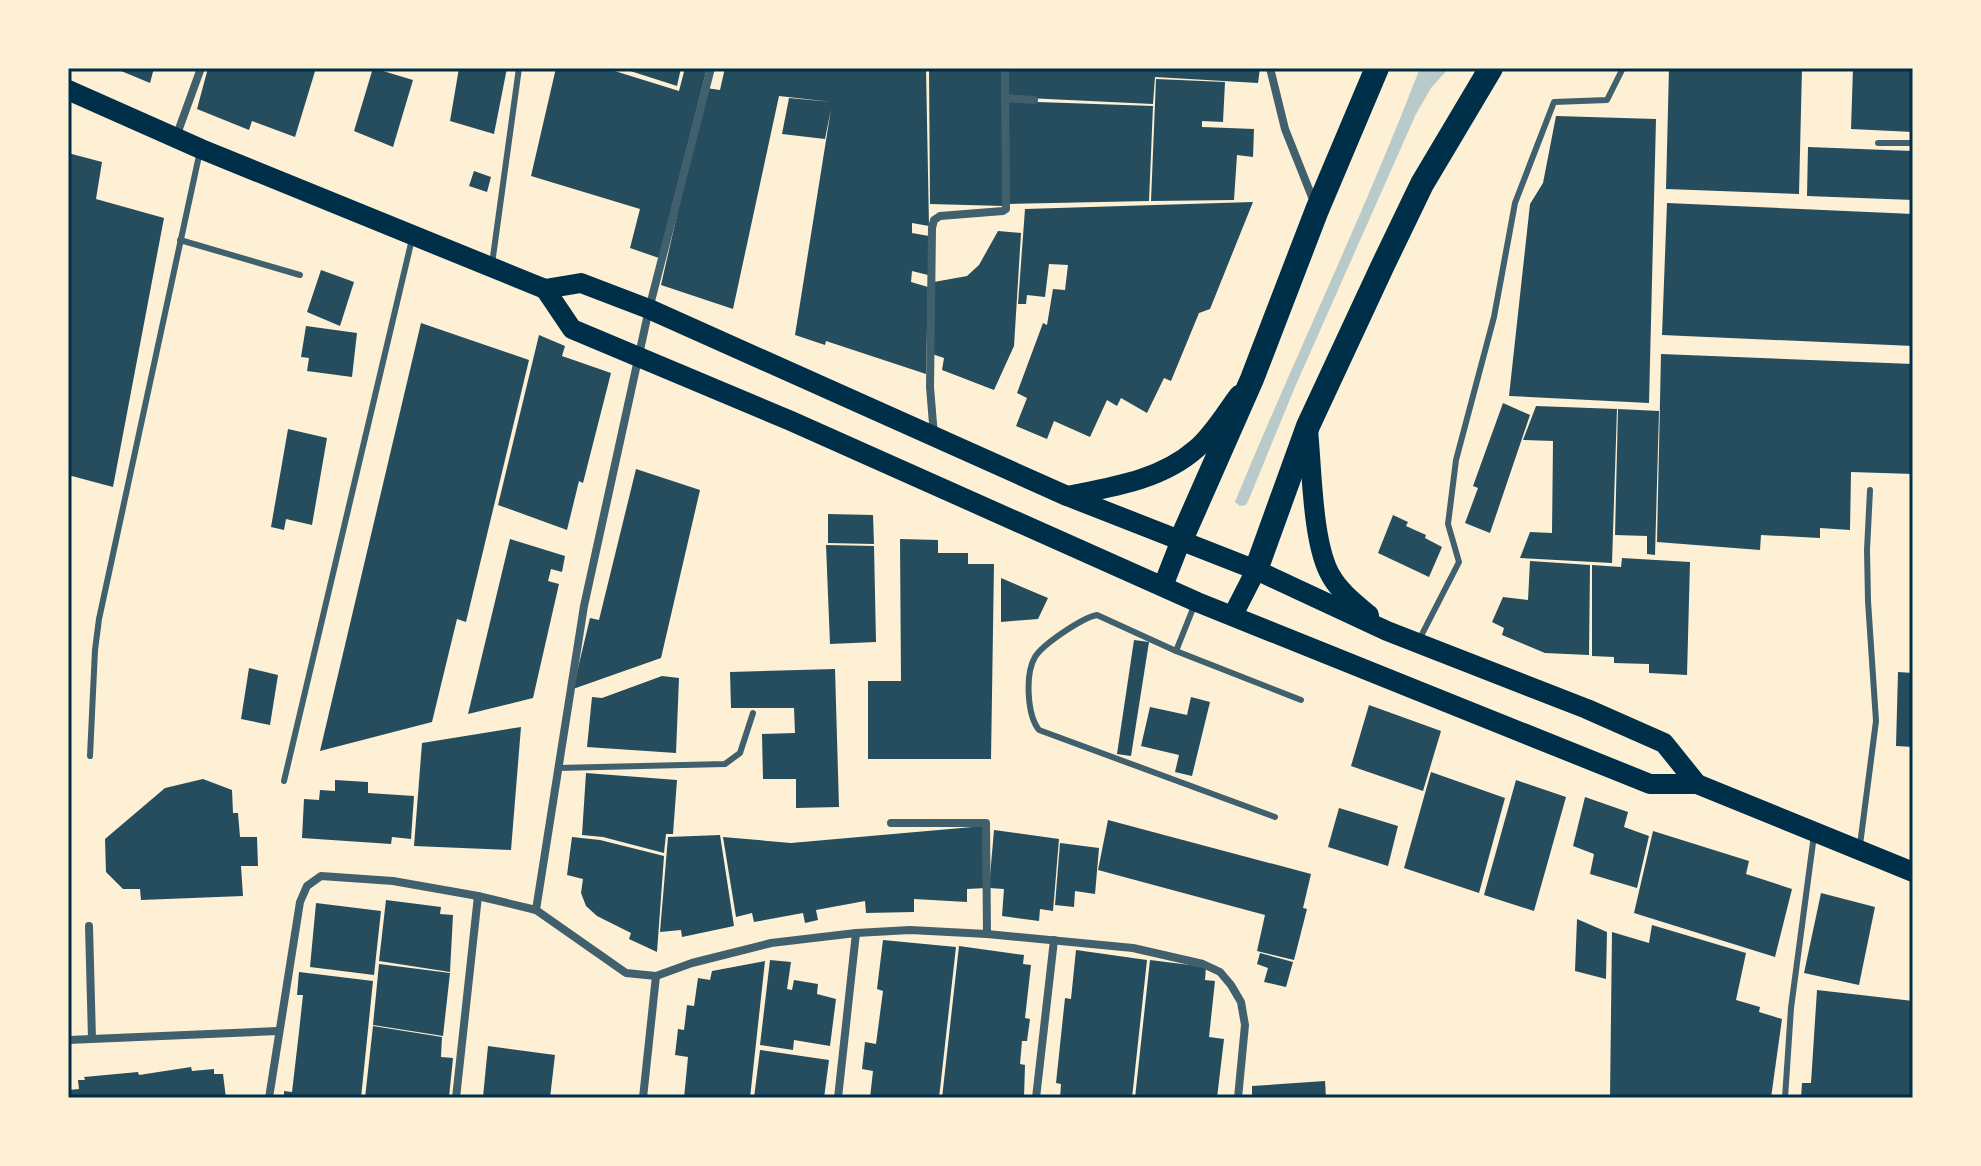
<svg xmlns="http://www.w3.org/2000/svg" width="1981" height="1166" font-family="Bitter,serif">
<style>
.green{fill:#b9caca}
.building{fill:#264d5e}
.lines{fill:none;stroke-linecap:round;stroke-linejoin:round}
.service{stroke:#3f606c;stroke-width:6}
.minor{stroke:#3f606c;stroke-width:8}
.primary{stroke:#003049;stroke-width:20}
.motorway{stroke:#003049;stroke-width:24}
.neatline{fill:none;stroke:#003049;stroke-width:3}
</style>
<rect width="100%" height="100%" fill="#fdf0d5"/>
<path class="green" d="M1420,68h29l-18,20 -15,26 -121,273 -46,112 -3,6 -6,1 -5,-4c60,-146 129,-288 185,-434z"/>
<g class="building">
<path d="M114,68h40l-4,15z"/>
<path d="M208,68h108l-21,69 -43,-16 -3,9 -52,-21z"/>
<path d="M373,68l40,12 -20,67 -39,-16z"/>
<path d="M459,68h48l-13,66 -44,-13z"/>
<path d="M556,68h49l74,23 6,-23h22l-48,190 -29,-10 10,-39 -109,-33z"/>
<path d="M621,68h60l-4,18z"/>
<path d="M725,68h201l3,158 -17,-3v10l17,3 -1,39 -16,-4 -1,11 17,5 -2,87 -100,-33 -1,4 -30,-10 36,-226 -6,30 -43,-5 7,-36 43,4 -53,-6 -46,213 -72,-24 45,-197 14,2z"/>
<path d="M929,68h73l2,138 -74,-2z"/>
<path d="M1007,68h253l-2,15 -103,-6 -2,27 -146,-7z"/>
<path d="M1669,68h133l-3,126 -133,-5z"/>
<path d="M1853,68h60v64l-62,-3z"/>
<path d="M1156,79l69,3 -2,40 -21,-1v6l52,2 -1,28 -16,-2 -3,45 -83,1z"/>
<path d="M1007,101l146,5 -4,95 -140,3z"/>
<path d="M1556,116l100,3 -7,284 -140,-7 21,-192 13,-21z"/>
<path d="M1808,147l105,4v49l-106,-4z"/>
<path d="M68,153l34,9 -6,37 68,19 -51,269 -45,-12z"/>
<path d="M474,171l17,6 -4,15 -18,-6z"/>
<path d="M1253,202l-43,107 -11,4 -28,68 -7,-3 -17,35 -26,-15 -4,8 -10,-6 -17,37 -36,-16 -7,18 -31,-13 11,-28 -10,-5 26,-70 4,2 6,-36 12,1 3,-25 -19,-1 -4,33 -18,-2 -1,9h-8l7,-95z"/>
<path d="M1667,203l246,11v132l-251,-11z"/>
<path d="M998,231l23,2 -7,113 -20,44 -52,-20 2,-12 -12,-4 2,-72 33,-6 12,-11z"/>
<path d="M321,270l33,12 -14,44 -33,-14z"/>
<path d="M421,323l108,37 -63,262 -9,-3 -25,103 -112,29z"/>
<path d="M306,326l51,7 -5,44 -45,-6 2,-13 -8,-1z"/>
<path d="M539,335l26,11 -3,10 49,17 -28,110 -4,-2 -12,49 -69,-25z"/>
<path d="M1661,354l252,10v110l-62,-2 -1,58 -30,-2v10l-59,-3 -1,15 -103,-8z"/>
<path d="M1503,403l27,12 -40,118 -25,-10 13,-35 -5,-2z"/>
<path d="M1536,406l81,3 -5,154 -92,-5 10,-26 22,1 1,-92 -30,-1z"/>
<path d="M1618,409l41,2 -4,144 -8,-1v-18l-32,-1z"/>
<path d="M288,429l39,9 -15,87 -26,-6 -2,11 -13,-3z"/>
<path d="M636,469l64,21 -39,168 -88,31 17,-71 9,2z"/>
<path d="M828,514l45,1 1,29 -46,-1z"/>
<path d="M1393,515l15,7 -2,4 20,9 -1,3 17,9 -13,30 -51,-24z"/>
<path d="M510,539l55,17 -3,16 -11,-3 -3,12 11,3 -26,114 -65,16z"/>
<path d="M900,539l38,1v13h30v11h26l-3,195h-123v-78h33z"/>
<path d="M826,545l48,1 2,96 -46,2z"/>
<path d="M1622,558l68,4 -3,113 -38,-2v-9l-35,-1v-6l-22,-1v-91l29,2z"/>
<path d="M1530,561l60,4 -1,90 -44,-2 -43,-18 2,-7 -12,-6 11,-25 25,3z"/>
<path d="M1001,578l47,20 -10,21 -37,3z"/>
<path d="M1134,640l15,2 -18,114 -14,-2z"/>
<path d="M249,668l29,7 -8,50 -29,-6z"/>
<path d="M835,669l4,138 -43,1v-29h-33l-1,-45 33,-1 -1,-25h-63l-1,-36z"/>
<path d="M1898,672l15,1v74l-17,-1z"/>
<path d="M662,676l17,2 -3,75 -89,-6 5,-50 10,1z"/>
<path d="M1191,697l19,5 -18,74 -17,-4 4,-17 -38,-9 9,-39 37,8z"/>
<path d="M1369,705l72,26 -18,60 -72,-25z"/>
<path d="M521,727l-10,123 -97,-4 8,-103z"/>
<path d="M1431,772l74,26 -26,95 -75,-25z"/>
<path d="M586,773l91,7 -4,54h-7l-2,19 -61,-16 -21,-2z"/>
<path d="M203,779l29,11 1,23h5l2,24h17l1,29h-17l2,30 -102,4 -1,-11h-17l-17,-17 -1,-33 60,-51z"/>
<path d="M335,780l33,2v11l46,3 -3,43 -19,-2 -1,7 -89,-6 2,-39 15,1 1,-10 15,1z"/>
<path d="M1516,780l50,17 -32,114 -50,-16z"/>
<path d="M1585,797l43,15 -4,15 25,9 -12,52 -47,-14 4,-20 -21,-8z"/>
<path d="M1339,808l59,18 -10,40 -60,-19z"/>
<path d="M1108,820l203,54 -8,34 4,1 -13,51 -37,-9 8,-36 -167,-45z"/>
<path d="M984,826l2,62 -19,1v13l-53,-3v13l-48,1 -1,-12 -49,9 2,10 -13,3 -2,-10 -49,9 -2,-9 -16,4 -13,-80 68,6z"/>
<path d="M994,830l65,9 -6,72 -13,-2 -1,12 -37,-5 2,-27 -15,-1z"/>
<path d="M1653,831l96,30 -3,13 46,15 -17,68 -141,-44z"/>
<path d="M720,835l14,91 -52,11 -1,-7 -21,2 8,-95z"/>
<path d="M572,837l28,3 64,16 -7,96 -28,-13 2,-6 -34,-17 -11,-10 -5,-13 2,-14 -16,-4z"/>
<path d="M1060,843l39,5 -4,46 -20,-3 -1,16 -19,-2z"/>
<path d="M1821,893l54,14 -16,78 -55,-12z"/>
<path d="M386,900l55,7 -1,7 13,1 -3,57 -71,-11z"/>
<path d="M316,903l65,8 -7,64 -64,-8z"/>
<path d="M1577,919l30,13 -1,47 -31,-8z"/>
<path d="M1652,925l94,28 -10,47 24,7 -1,5 23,7 -11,79h-161l2,-166 37,11z"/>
<path d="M883,940l73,7 -17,151h-69l3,-27 -11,-2 3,-27 11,2 7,-53 -6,-2z"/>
<path d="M959,946l65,9 -1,9 8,1 -6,53 5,1 -3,22h-5l-2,23 5,1 -1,33h-82z"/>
<path d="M1076,950l71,10 -15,138h-72l1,-14 -5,-1 9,-85 6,1z"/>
<path d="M1260,953l33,9 -7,25 -22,-5 4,-14 -11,-4z"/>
<path d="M770,960l21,2 -4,27 5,1 2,-10 24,4 -1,10 19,5 -6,47 -36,-6 -1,10 -33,-5z"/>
<path d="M1150,960l56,7 -1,13 10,1 -6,56 15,2 -7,59h-82z"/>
<path d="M765,961l-15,137h-66l4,-41 -13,-2 3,-26 6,1 3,-25 7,1 4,-28 12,2 2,-9z"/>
<path d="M379,964l71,9 -7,63 -70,-11z"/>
<path d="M299,972l74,9 -12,117h-77v-7l8,1 7,-60 4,-37h-6z"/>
<path d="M1817,990l96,11v97h-112l1,-15h9z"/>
<path d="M373,1026l69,11 -1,20 12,1 -4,39 -13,-2v3h-71z"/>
<path d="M488,1046l67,9 -5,43 -67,-1z"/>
<path d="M760,1050l69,10 -5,38h-70z"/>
<path d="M191,1067l1,4 22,-2v5h9l3,24h-158v-8l11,-1 -1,-9h7l-1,-3 54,-5 1,3z"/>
<path d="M1325,1081l1,17h-74v-12z"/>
</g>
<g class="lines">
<g class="service">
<path d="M1878,143h35"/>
<path d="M180,240l120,35"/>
<path d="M492,264l27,-196"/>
<path d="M1419,640l40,-78 -11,-38 8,-64 38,-143 21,-114 39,-101 53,-2 16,-32"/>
<path d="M1176,651l18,-45"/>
<path d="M90,756l5,-106 4,-31 101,-468"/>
<path d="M558,768l167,-4 15,-11 13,-40"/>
<path d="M284,781l128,-542"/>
<path d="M1275,817l-236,-87c-12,-15 -14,-56 -4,-73 8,-13 47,-39 62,-42l79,36 125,49"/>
<path d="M1860,845l16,-124 -8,-120 -1,-51 3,-60"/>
<path d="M1785,1098l6,-90 23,-173"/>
</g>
<g class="minor">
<path d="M1270,68l15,61 29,73"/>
<path d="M1005,98l29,2"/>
<path d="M176,137l25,-69"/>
<path d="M934,436l-4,-49 2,-159 2,-8 6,-4 63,-5 3,-2 -1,-141"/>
<path d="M891,823h95l1,111"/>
<path d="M536,910l48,-304 65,-297 62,-241"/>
<path d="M89,926l3,113"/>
<path d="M68,1040l210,-9"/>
<path d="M269,1098l31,-196 7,-16 14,-10 72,5 85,15 58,14 90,63 30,3 36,-13 79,-20 85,-10 54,-3 77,4 146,14 70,16 17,8 11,13 10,17 4,23 -7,73"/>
<path d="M456,1098l22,-202"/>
<path d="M643,1098l13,-122"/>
<path d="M838,1098l18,-165"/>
<path d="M1036,1098l18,-158"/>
</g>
<g class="primary">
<path d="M68,90l133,59 344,140 36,-6 68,26 418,187 189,74 131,61 200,78 77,34 33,41"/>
<path d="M545,289l27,40 219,92 406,181 453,182h47l216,88"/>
<path d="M1308,430c4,38 4,114 23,146 9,16 25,28 38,39"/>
<path d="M1067,496c45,-9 94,-16 129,-47 17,-14 30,-37 43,-54"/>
<path d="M1163,586l18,-46"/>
<path d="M1233,615l23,-45"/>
</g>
<g class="motorway">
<path d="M1181,540l71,-161 65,-169 60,-142"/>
<path d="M1256,570l52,-144 75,-161 39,-81 69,-116"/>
</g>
</g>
<rect width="1981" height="1166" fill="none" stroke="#fdf0d5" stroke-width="140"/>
<rect x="70" y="70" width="1841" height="1026" class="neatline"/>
</svg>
